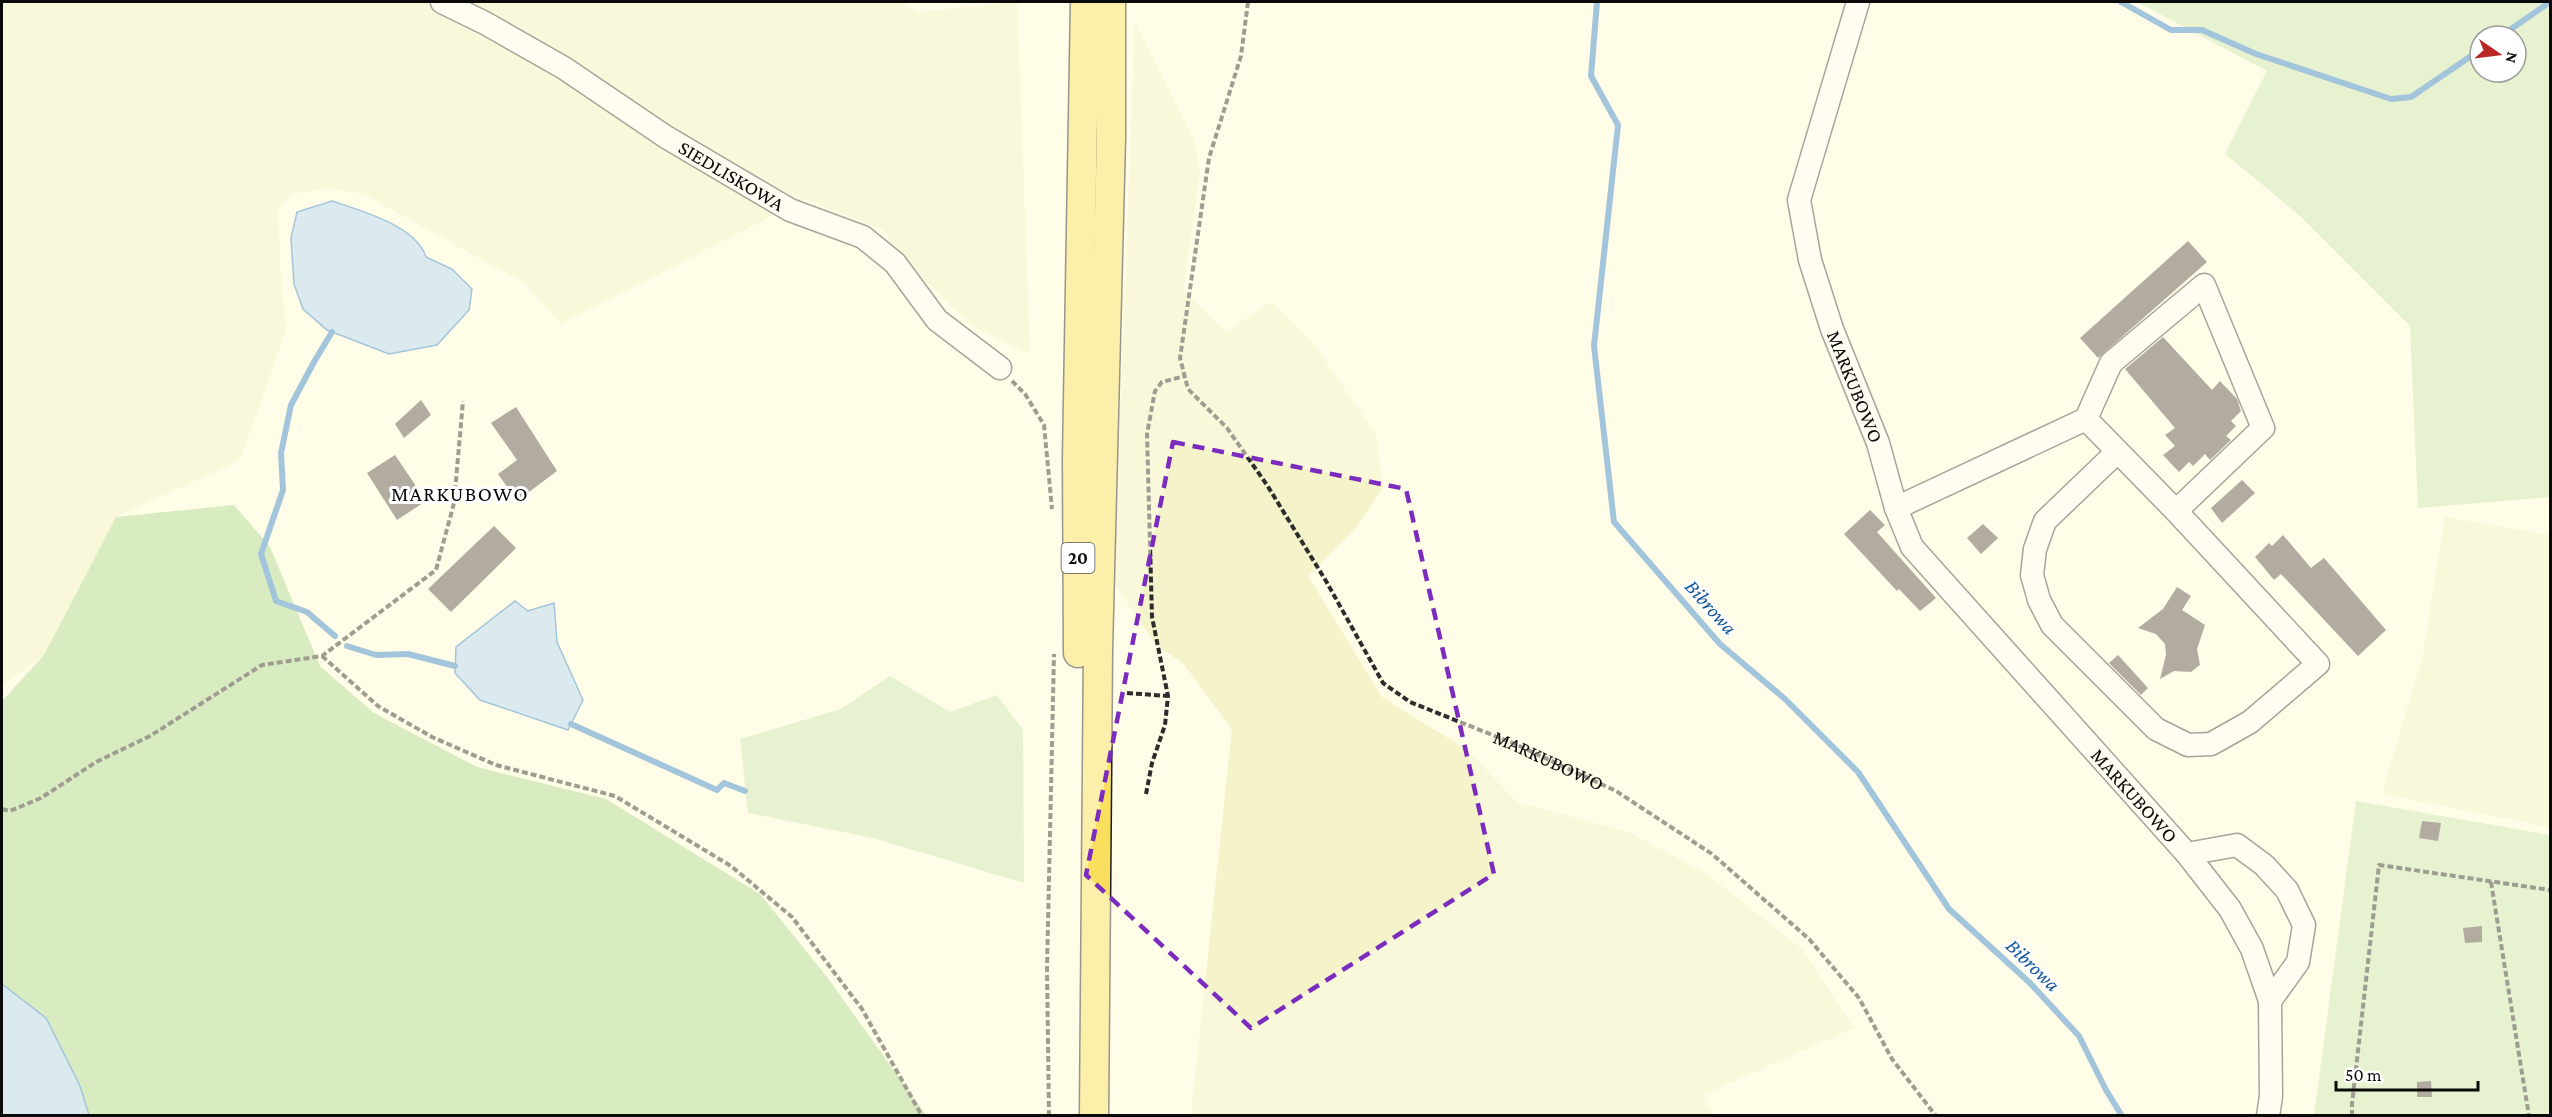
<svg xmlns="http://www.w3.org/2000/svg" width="2552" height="1117" font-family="'Crimson Pro',serif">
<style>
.farmland{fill:#f4f3c9}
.green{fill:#cae8b3;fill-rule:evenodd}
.forest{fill:#acd992}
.water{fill:#add5f6;stroke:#3484cc;stroke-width:1.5}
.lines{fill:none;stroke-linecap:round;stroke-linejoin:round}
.stream{stroke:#3484cc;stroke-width:6}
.building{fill:#534c47}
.minor-casing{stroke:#3d3d3d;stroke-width:25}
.major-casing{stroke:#1b1b1b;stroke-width:31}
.path{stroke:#2c2c2c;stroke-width:4;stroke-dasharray:6 3;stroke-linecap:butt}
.minor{stroke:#fff;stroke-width:22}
.major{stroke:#f9df5e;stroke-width:28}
.marked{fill:none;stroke:#7b2cbf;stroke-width:4.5;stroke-dasharray:12 8;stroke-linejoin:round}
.labels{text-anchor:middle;stroke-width:6;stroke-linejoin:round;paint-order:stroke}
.shield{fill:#fff;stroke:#545454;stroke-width:1.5}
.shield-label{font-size:18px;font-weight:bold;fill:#0a0a0a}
.street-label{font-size:20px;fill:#0a0a0a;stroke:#fff}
.neighbourhood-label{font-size:21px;letter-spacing:1.5px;fill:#0a0a0a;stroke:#fff}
.water-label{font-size:21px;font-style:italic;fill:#15569a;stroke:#fff}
</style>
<rect width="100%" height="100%" fill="#fffce8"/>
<g class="farmland">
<path d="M2,2h900l17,10 98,-10 13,352 -56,-27 -49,-46 -42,-51 -78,-31 -244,125 -38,-42 -160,-88 -35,-6 -36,6 -14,15 2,57 6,64 -46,130 -124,57 -72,138 -42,31z"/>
<path d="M1135,21l59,119 6,33 -17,117 43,42 46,-30 40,39 64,94 7,52 -27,41 -48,48 74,121 85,53 51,53 108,28 78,41 98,77 52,79 -152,67 11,20h-522l41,-386 -49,-66 -25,-16 -44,-63z"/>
<path d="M2445,517l105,18v292l-168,-33 41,-139z"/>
</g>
<g class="green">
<path d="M2137,2h413v495l-132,11 -8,-182 -112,-112 -73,-60 42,-83zM2480,36h36v36h-36z"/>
<path d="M890,676l60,36 47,-17 26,35 1,153 -151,-45 -125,-25 -8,-74 101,-30z"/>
<path d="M2356,801l194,34v280l-236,1z"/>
</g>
<path class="forest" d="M234,505l36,42 50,119 54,47 103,54 129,32 154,95 67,83 99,138h-837l-9,-29 -34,-68 -44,-34v-283l42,-46 72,-138z"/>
<g class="water">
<path d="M332,201c30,10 84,25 94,56l26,12 20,20 -3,21 -32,35 -48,9 -62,-24 -24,-21 -9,-25 -3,-46 6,-26z"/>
<path d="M515,601l13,10 26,-8 3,39 26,58 -15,30 -88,-30 -25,-27 1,-26z"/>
<path d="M2,984l44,34 34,68 9,29h-87z"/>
</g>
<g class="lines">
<g class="stream">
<path d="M1597,2l-6,74 27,49 -24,221 20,176 106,122 65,55 73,73 91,137 81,74 49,53 27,54 16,26"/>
<path d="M2121,2l50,28h31l54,24 135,45 20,-2 69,-47"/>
<path d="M2501,36l49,-34"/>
<path d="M332,332l-18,30 -23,43 -10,48 2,37 -22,64 15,47 31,11 28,24"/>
<path d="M347,646l29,9 32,-1 47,12"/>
<path d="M571,724l146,66 7,-7 21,8"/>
</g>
</g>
<g class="building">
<path d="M2188,241l19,21 -109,96 -18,-20z"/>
<path d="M2163,337l49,53 8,-9 17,18 4,12 -10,10 5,5 -10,10 5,4 -21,20 -5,-6 -12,12 -4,-4 -10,10 -16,-17 12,-9 -10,-11 10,-7 -50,-59z"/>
<path d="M421,400l10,15 -27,23 -9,-14z"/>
<path d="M516,407l41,64 -40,30 -19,-27 19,-14 -26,-37z"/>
<path d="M395,455l31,46 -29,19 -30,-47z"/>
<path d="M2242,480l13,13 -33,30 -11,-15z"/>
<path d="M1870,510l15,15 -8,7 59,66 -16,13 -21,-22 -2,2 -53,-57z"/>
<path d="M1983,524l15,14 -17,16 -14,-16z"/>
<path d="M494,526l22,22 -65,64 -23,-23z"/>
<path d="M2283,535l28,33 13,-10 62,72 -28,26 -77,-82 -7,6 -19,-23 14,-14 3,3z"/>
<path d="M2177,587l14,9 -9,14 23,15 -8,24 3,16 -9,7 -17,-1 -14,8 6,-24 -1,-11 -9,-10 -18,-6 25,-19z"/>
<path d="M2118,655l30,33 -7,7 -32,-32z"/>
<path d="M2422,821l19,2 -3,18 -19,-3z"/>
<path d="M2482,926v16l-17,1 -2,-15z"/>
<path d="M2431,1081l1,16h-15v-15z"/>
</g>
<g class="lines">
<g class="minor-casing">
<g id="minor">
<path id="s2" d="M442,2l43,21 79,45 102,69 124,73 73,27 32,26 42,57 63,48"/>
<path id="s3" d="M1858,2l-59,198 11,60 22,69 46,114 18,65 16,39 275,307 50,-9 27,20 23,25 17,35 -6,37 -28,39 1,95 -3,20"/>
<path d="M2117,452l-72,69 -10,28 -3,26 7,25 13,25 104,104 32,16 23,-1 39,-22 68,-58 -142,-153"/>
<path d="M1896,508l190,-89 25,-56 93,-78 59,143 -87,83 -90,-92"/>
<path d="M2187,854l43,55 22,40 18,52"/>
</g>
</g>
<g class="major-casing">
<g id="major">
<path d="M1078,653l-1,-195 8,-456"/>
<path d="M1094,1116l4,-466 13,-512v-136"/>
</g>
</g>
<g class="path">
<path id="s1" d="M1248,2l-7,54 -32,102 -29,200 8,31 39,39 40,57 59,96 57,102 27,19 105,42 101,47 96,63 97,85 50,59 33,61 44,57"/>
<path d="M1012,381l13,13 19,31 8,84"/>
<path d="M322,656l56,50 54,31 64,28 119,31 116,70 61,51 70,92 60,107"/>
<path d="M1127,693l41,3"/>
<path d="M1146,794l6,-31 13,-38 3,-29 -16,-79 -5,-183 8,-43 7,-9 23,-6"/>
<path d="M2,809l8,2 31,-13 55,-36 54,-26 112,-71 60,-9 114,-86 18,-67 9,-102"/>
<path d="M2491,882l38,234"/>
<path d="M1049,1116l-2,-147 7,-315"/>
<path d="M2352,1116v-12l27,-239 171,25"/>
</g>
<use href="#minor" class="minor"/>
<use href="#major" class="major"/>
</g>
<path d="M0 0H2552V1117H0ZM1173,442l233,47 88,385 -243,154 -165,-153z" fill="#fffce8" fill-opacity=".55" fill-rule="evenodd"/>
<path class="marked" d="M1173,442l233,47 88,385 -243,154 -165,-153z"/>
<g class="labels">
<rect class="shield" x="1061.5" y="543" width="33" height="30" rx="4.5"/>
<g class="shield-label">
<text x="1078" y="564">20</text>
</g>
<g class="street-label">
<text dy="7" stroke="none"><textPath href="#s2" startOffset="338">SIEDLISKOWA</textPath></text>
<text dy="7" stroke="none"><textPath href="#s3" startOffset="402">MARKUBOWO</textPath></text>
<text dy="7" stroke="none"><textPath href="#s1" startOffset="933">MARKUBOWO</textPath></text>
<text dy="7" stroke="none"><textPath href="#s3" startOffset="906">MARKUBOWO</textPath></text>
</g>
<g class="neighbourhood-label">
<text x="460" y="501">MARKUBOWO</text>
</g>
<g class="water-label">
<text transform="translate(1711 607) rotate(48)" y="7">Bibrowa</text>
<text transform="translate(2033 965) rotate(44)" y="7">Bibrowa</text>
</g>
</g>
<rect width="2552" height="1117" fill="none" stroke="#0a0a0a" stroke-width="6"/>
<g transform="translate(2498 54) rotate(104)"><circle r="28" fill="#ffffff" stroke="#9d9d9d" stroke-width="1.5"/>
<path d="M0-4.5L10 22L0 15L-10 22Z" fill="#b92824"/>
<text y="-9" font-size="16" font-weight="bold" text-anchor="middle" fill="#0a0a0a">N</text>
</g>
<path d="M2336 1081v9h142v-9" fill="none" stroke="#0a0a0a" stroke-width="3"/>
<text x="2345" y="1081" font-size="18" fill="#0a0a0a" stroke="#ffffff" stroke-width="4.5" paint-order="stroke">50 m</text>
</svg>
